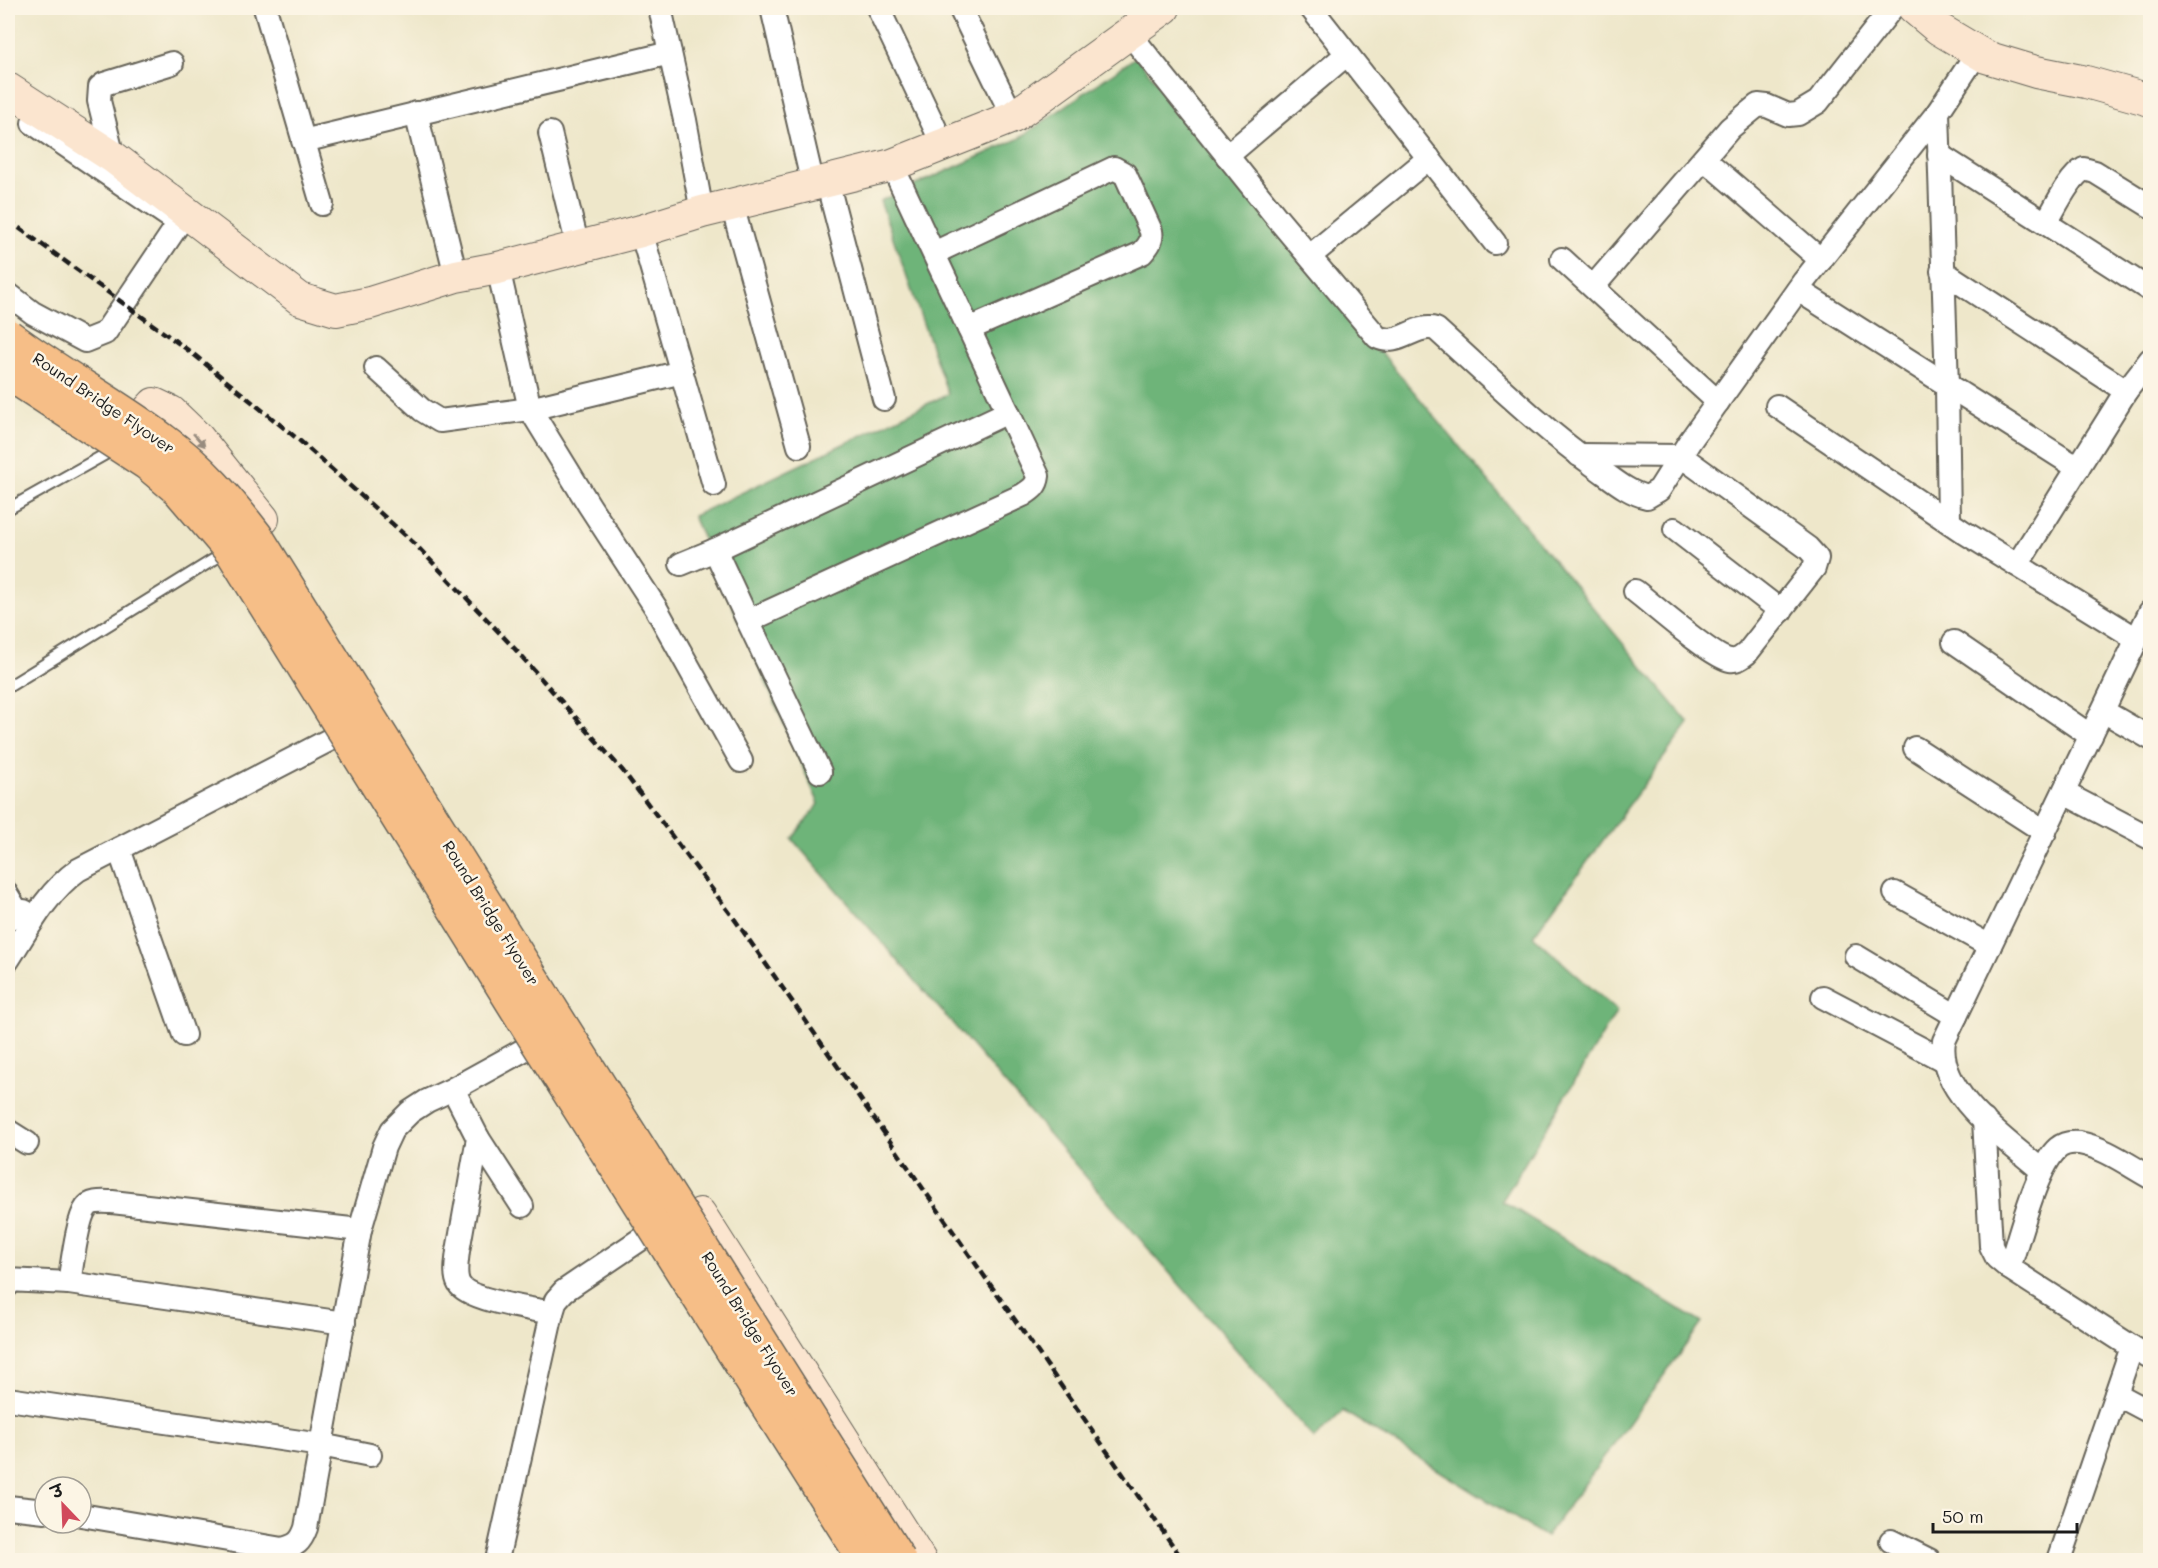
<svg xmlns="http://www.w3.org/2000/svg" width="2158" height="1568" font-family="Mali,'Playpen Sans Deva',sans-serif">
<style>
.forest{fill:#6eb479;stroke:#45684a;stroke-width:1.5}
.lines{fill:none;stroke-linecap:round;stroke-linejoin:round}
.lane-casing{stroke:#666359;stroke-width:14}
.street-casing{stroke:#666359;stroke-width:26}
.secondary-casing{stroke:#666359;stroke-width:34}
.lane{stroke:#fff;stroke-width:10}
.street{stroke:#fff;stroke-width:22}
.secondary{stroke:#fbe5cf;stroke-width:32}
.rail{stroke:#1c1c1c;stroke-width:4.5;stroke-dasharray:9 4.5;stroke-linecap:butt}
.primary-bridge-casing{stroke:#666359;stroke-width:36;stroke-linecap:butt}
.primary-bridge{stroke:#f6be87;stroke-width:33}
.oneway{fill:#978b7e}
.labels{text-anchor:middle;stroke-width:5;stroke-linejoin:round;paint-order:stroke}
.street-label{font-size:16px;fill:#1c1c1c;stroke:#fcf5e5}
</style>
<rect width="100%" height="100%" fill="#fcf5e5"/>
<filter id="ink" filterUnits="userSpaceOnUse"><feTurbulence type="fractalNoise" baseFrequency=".0167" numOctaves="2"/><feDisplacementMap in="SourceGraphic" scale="12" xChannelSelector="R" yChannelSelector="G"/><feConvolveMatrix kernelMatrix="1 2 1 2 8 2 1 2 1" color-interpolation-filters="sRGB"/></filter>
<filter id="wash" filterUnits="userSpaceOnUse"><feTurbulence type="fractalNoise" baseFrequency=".008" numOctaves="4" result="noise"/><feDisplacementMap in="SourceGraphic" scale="24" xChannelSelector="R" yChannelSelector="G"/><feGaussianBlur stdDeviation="1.35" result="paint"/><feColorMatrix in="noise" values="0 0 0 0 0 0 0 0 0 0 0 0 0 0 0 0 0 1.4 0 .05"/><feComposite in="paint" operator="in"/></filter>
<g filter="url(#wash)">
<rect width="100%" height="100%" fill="#eee7ca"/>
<path class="forest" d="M1136,57l553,666 -156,213 84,75 -115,190 200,122 -156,214 -203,-126 -29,28 -522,-600 27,-35 -126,-288 255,-122 -68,-193 138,-62z"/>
</g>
<g filter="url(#ink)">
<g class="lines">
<g class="lane-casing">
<g id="lane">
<path d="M8,509l105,-59"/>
<path d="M8,687l213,-132"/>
<path d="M8,885l16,26"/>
</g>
</g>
<g class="street-casing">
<g id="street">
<path d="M265,8l57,196"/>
<path d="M660,8l25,112 17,92"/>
<path d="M772,8l41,177"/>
<path d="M878,8l65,137"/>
<path d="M960,8l53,109"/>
<path d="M1311,8l184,235"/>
<path d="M1129,33l148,185 100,119c22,11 37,-14 59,-8 53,48 105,99 164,141 14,10 29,23 47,27l12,-7 31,-49 114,-160 134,-169 39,-59"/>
<path d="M1938,112l9,274 2,136"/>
<path d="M416,113l40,163"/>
<path d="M550,133l28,114"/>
<path d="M303,141l367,-88"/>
<path d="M1939,155l211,135"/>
<path d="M1227,156l120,-102"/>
<path d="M113,157l-14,-56 1,-14 4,-3 68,-21"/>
<path d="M1704,159l117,101"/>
<path d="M827,181l57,218"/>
<path d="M732,205l67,241"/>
<path d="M2046,223c9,-15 23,-46 38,-54l11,3 55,34"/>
<path d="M641,231l73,254"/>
<path d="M934,253l180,-85 11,6 26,57c2,10 -3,15 -9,22l-173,76"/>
<path d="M1310,256l119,-98"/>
<path d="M1562,259l156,143"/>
<path d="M498,268l32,141 59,96 67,103 85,153"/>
<path d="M1942,271l184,120"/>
<path d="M1593,287l137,-159 28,-23 9,1 21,9 10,-1 20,-12 74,-94"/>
<path d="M1798,290l280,178"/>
<path d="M8,294l25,19 52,28 20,-8 74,-110 -146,-100"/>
<path d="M376,368l46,42 18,11 90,-12 152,-37"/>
<path d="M1777,406l185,125 175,108"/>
<path d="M1579,455l102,1 127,92 9,10 -3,10 -67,85c-5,4 -9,8 -17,7 -17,-2 -78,-56 -95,-69"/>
<path d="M1675,529l106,82"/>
<path d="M715,550l33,71"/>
<path d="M681,564l34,-14 293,-138"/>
<path d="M2017,565l109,-174 24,-31"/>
<path d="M1954,642l137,94"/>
<path d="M2103,711l47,27"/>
<path d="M1915,748l130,84"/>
<path d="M820,772l-72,-151 275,-126c9,-6 14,-9 15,-19l-146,-311"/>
<path d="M2064,793l86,45"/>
<path d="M119,849l65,186"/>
<path d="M1895,893l95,53"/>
<path d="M8,919l16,-8 7,12"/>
<path d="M1856,956l100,60"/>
<path d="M8,960c20,-31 39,-68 70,-90l257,-133"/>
<path d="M1823,997l120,63"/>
<path d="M453,1089l25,49 -20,113c-1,10 -4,24 1,33 9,16 74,25 93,29l-55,247"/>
<path d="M1984,1120l7,126 6,12 12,10"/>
<path d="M8,1131l19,12"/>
<path d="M478,1138l44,68"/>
<path d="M2041,1170c-34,-30 -105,-77 -97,-129l206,-429"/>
<path d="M69,1283c3,-16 8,-63 17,-75 5,-8 18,-6 26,-6l248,28"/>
<path d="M8,1285v-5l61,3 275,40"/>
<path d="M552,1313l4,-13 8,-9 83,-56"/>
<path d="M2132,1347l18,10"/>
<path d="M2116,1394l34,18"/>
<path d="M8,1399l313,46 49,10"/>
<path d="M8,1507l37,4"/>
<path d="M81,1515l201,34c14,-3 19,-7 24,-21l54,-298 24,-83 8,-17 18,-18 17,-11 26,-12 76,-42"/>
<path d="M1891,1541l38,19"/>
<path d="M2059,1560l73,-213 -123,-79c10,-29 27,-101 49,-120 6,-5 13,-6 21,-5 25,4 49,22 71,34"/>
</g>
</g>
<g class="secondary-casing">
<g id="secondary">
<path d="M1914,8l25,21 47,28 50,15 50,10 64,18"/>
<path d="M8,89l105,68 187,142 36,11 34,-7 86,-27 42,-8 143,-37 61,-19 190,-47 121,-48 151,-109"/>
<path d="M120,441l34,-37 17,8 27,26 65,81"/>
<path d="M700,1214l220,346"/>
</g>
</g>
<use href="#lane" class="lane"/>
<use href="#street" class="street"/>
<use href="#secondary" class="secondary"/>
<path class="rail" d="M8,220l184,133 108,88 115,103 100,105 108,122 110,146 450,643"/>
<g class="primary-bridge-casing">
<g id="primary-bridge">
<path d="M8,336c50,38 106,67 156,105 36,26 65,60 92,95l307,492 336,532"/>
<path d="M8,373l140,91 31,26 54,63 305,490 327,517"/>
</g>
</g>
<use href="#primary-bridge" class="primary-bridge"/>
</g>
<defs><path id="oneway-solid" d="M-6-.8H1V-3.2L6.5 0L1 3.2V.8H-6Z" transform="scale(1.5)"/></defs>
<use class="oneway" href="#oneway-solid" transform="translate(199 440) rotate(48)"/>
</g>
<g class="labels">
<g class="street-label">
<text transform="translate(104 403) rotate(34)" y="6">Round Bridge Flyover</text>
<text transform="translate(491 913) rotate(58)" y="6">Round Bridge Flyover</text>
<text transform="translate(750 1324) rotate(58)" y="6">Round Bridge Flyover</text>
</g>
</g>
<rect width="2158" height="1568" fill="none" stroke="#fcf5e5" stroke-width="30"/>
<g transform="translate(63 1505) rotate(337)"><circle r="28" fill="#fcf5e5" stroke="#a29e95" stroke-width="1.5"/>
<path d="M0-4.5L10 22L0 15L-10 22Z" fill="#d1495b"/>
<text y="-9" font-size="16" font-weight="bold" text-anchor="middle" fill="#1c1c1c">उ</text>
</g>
<path d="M1933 1523v9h144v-9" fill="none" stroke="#1c1c1c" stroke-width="3"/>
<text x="1942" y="1523" font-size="18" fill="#1c1c1c" stroke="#fcf5e5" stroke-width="4.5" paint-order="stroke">50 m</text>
</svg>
